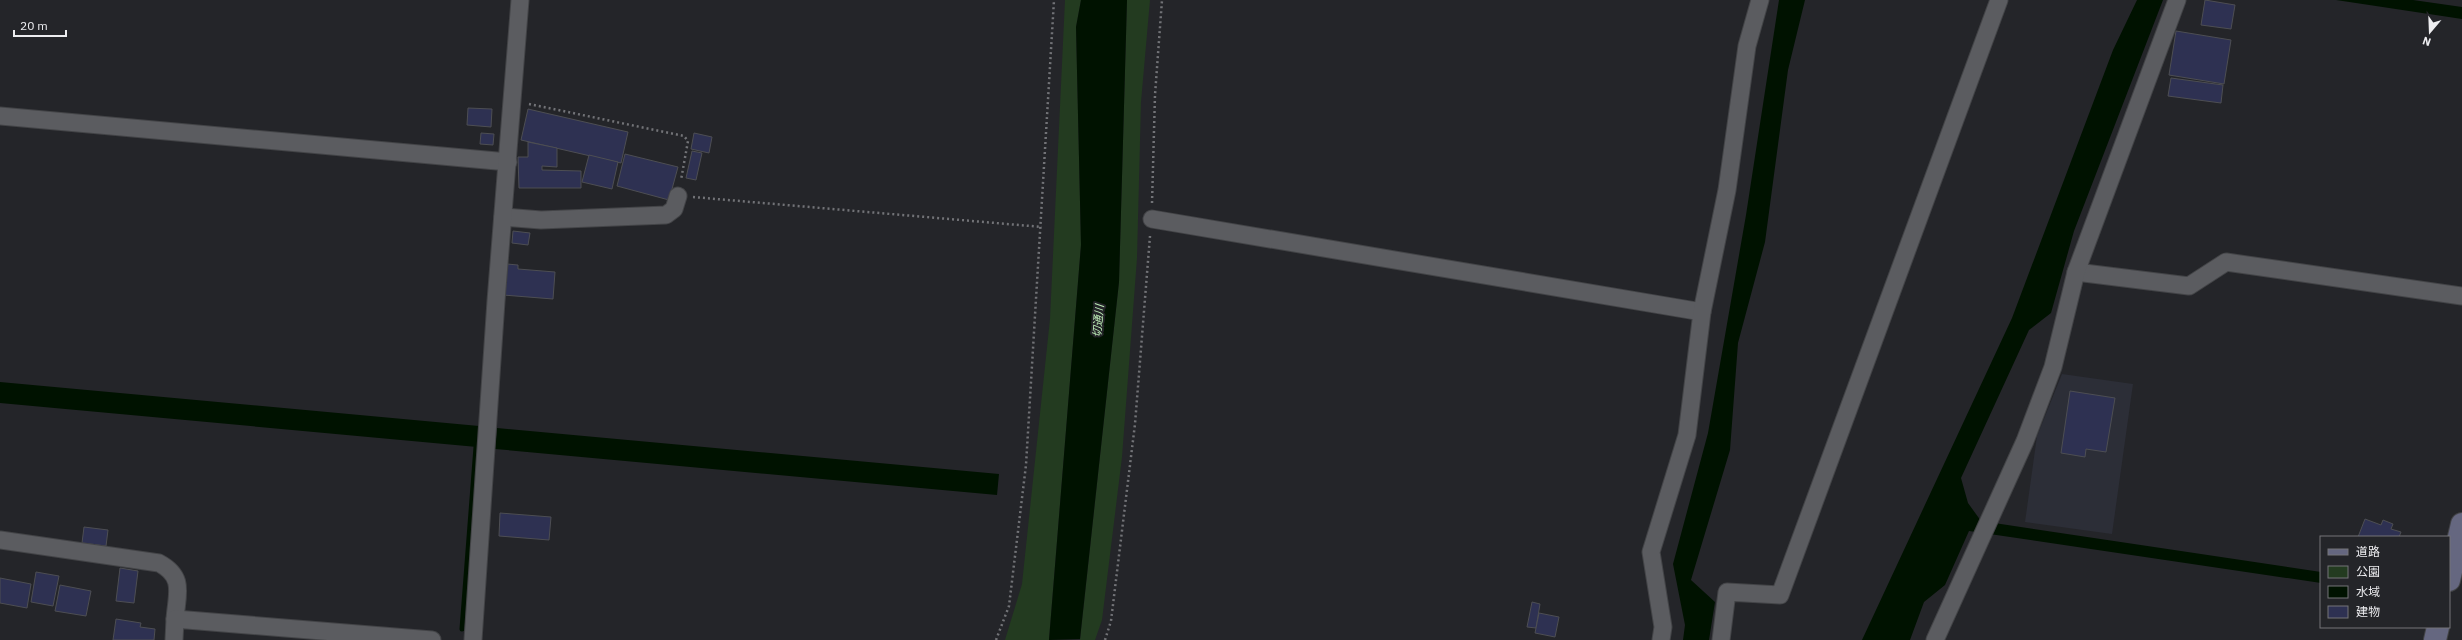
<svg xmlns="http://www.w3.org/2000/svg" width="2462" height="640" font-family="'IBM Plex Sans','Noto Sans JP',sans-serif">
<style>
.built{fill:#2c2e37}
.green{fill:#233b20}
.water{fill:#001200}
.lines{fill:none;stroke-linecap:round;stroke-linejoin:round}
.stream{stroke:#001200;stroke-width:5}
.building{fill:#2e3152;stroke:#4d4e53}
.minor-casing{stroke:#434447;stroke-width:19}
.secondary-casing{stroke:#434447;stroke-width:24}
.path{stroke:#727377;stroke-width:2.5;stroke-dasharray:2 3;stroke-linecap:butt}
.minor{stroke:#5b5c60;stroke-width:17}
.secondary{stroke:#656780;stroke-width:22}
.labels{text-anchor:middle;stroke-width:4;stroke-linejoin:round;paint-order:stroke}
.water-label{font-size:11px;font-style:italic;fill:#c0f1ba;stroke:#242529}
</style>
<rect width="100%" height="100%" fill="#242529"/>
<path class="built" d="M2062,374l71,10 -21,150 -87,-12 12,-86z"/>
<g class="green">
<path d="M1065,0h16l-5,27 5,218 -32,395h-44l17,-56 28,-265z"/>
<path d="M1127,0h23l-9,102 -4,156 -15,199 -20,163 -7,20h-15l39,-358z"/>
</g>
<g class="water">
<path d="M1081,0h46l-8,282 -39,357 -31,1 32,-395 -5,-218z"/>
<path d="M1779,0h26l-17,70 -23,172 -27,101 -8,107 -39,130 24,22 -6,38h-26l2,-15 -12,-61 35,-131 38,-218z"/>
<path d="M2137,0h26l-89,231 -23,82 -22,17 -68,148 7,25 13,18 340,51v11l-352,-52 -24,54 -21,17 -14,38h-48l150,-322 101,-268z"/>
<path d="M2336,0h77l49,7v12z"/>
<path d="M0,382l479,44 -2,21 -477,-44z"/>
<path d="M497,428l502,46 -2,21 -502,-46z"/>
</g>
<g class="lines">
<path class="stream" d="M462,629l14,-182"/>
</g>
<g class="building">
<path d="M2205,0l30,5 -4,24 -30,-4z"/>
<path d="M2176,31l55,9 -7,44 -55,-9z"/>
<path d="M2171,78l52,7 -2,18 -53,-7z"/>
<path d="M468,108l24,1 -1,18 -24,-2z"/>
<path d="M528,109l100,23 -7,31 -100,-23z"/>
<path d="M481,133l13,1 -1,11 -13,-1z"/>
<path d="M694,133l18,4 -3,16 -18,-4z"/>
<path d="M528,142l29,6v19l-15,-1v4l39,1v17h-62l-1,-31h10z"/>
<path d="M692,151l10,2 -6,27 -10,-2z"/>
<path d="M625,154l53,13 -9,33 -52,-14z"/>
<path d="M589,155l29,7 -6,27 -30,-7z"/>
<path d="M513,231l17,2 -2,12 -16,-2z"/>
<path d="M507,264l11,1v4l37,3 -2,27 -50,-4z"/>
<path d="M2070,391l45,7 -9,54 -20,-3 -1,8 -24,-4z"/>
<path d="M500,513l51,4 -2,23 -50,-4z"/>
<path d="M2365,519l16,6 2,-5 10,4 -2,5 10,3 -2,5h-41z"/>
<path d="M84,527l24,3 -2,16 -24,-3z"/>
<path d="M120,568l18,3 -4,32 -18,-2z"/>
<path d="M36,572l23,4 -6,30 -22,-4z"/>
<path d="M0,578l31,6 -4,24 -27,-5z"/>
<path d="M60,585l31,6 -5,25 -31,-5z"/>
<path d="M1532,602l8,2 -4,24 -9,-1z"/>
<path d="M1539,613l20,4 -4,20 -20,-4z"/>
<path d="M116,619l25,4 -1,4 15,2 -1,11h-41z"/>
</g>
<g class="lines">
<g class="minor-casing">
<g id="minor">
<path d="M0,116l508,46"/>
<path d="M503,217l38,3 125,-5 8,-6 4,-13"/>
<path d="M1152,219l550,93"/>
<path d="M2076,272l113,14 37,-24 236,34"/>
<path d="M0,540l159,23c26,14 18,30 16,56"/>
<path d="M174,640l1,-21 257,21"/>
<path d="M473,640l23,-339 24,-301"/>
<path d="M1661,640l2,-13 -12,-75 36,-117 15,-123 25,-122 20,-144 13,-46"/>
<path d="M1721,640l6,-48 53,3 219,-595"/>
<path d="M1935,640l90,-199 28,-74 23,-95 101,-272"/>
</g>
</g>
<g class="secondary-casing">
<g id="secondary">
<path d="M2449,580l13,-56"/>
<path d="M2435,640l3,-13"/>
</g>
</g>
<g class="path">
<path d="M529,104l155,32 4,5 -7,39"/>
<path d="M693,197l349,30"/>
<path d="M1152,203l3,-108 7,-95"/>
<path d="M996,640l13,-34 17,-141 28,-465"/>
<path d="M1105,640l6,-19 24,-197 15,-188"/>
</g>
<use href="#minor" class="minor"/>
<use href="#secondary" class="secondary"/>
</g>
<g class="labels">
<g class="water-label">
<text transform="translate(1098 321) rotate(-85)" y="4">切通川</text>
</g>
</g>
<rect x="2320" y="536" width="130" height="92" fill="#242529" stroke="#747579"/>
<rect x="2328" y="549" width="20" height="6" fill="#656780" stroke="#747579"/>
<text x="2356" y="556" font-size="12" fill="#ededf0">道路</text>
<rect x="2328" y="566" width="20" height="12" fill="#233b20" stroke="#747579"/>
<text x="2356" y="576" font-size="12" fill="#ededf0">公園</text>
<rect x="2328" y="586" width="20" height="12" fill="#001200" stroke="#747579"/>
<text x="2356" y="596" font-size="12" fill="#ededf0">水域</text>
<rect x="2328" y="606" width="20" height="12" fill="#2e3152" stroke="#747579"/>
<text x="2356" y="616" font-size="12" fill="#ededf0">建物</text>
<g transform="translate(2430 32) rotate(199)" stroke="#242529" stroke-width="3" paint-order="stroke">
<path d="M0-3L7 15L0 10L-7 15Z" fill="#ededf0"/>
<text y="-6" font-size="11" font-weight="bold" text-anchor="middle" fill="#ededf0">N</text>
</g>
<path d="M14 30v6h52v-6" fill="none" stroke="#ededf0" stroke-width="2"/>
<text x="20" y="30" font-size="12" fill="#ededf0" stroke="#242529" stroke-width="3" paint-order="stroke">20 m</text>
</svg>
